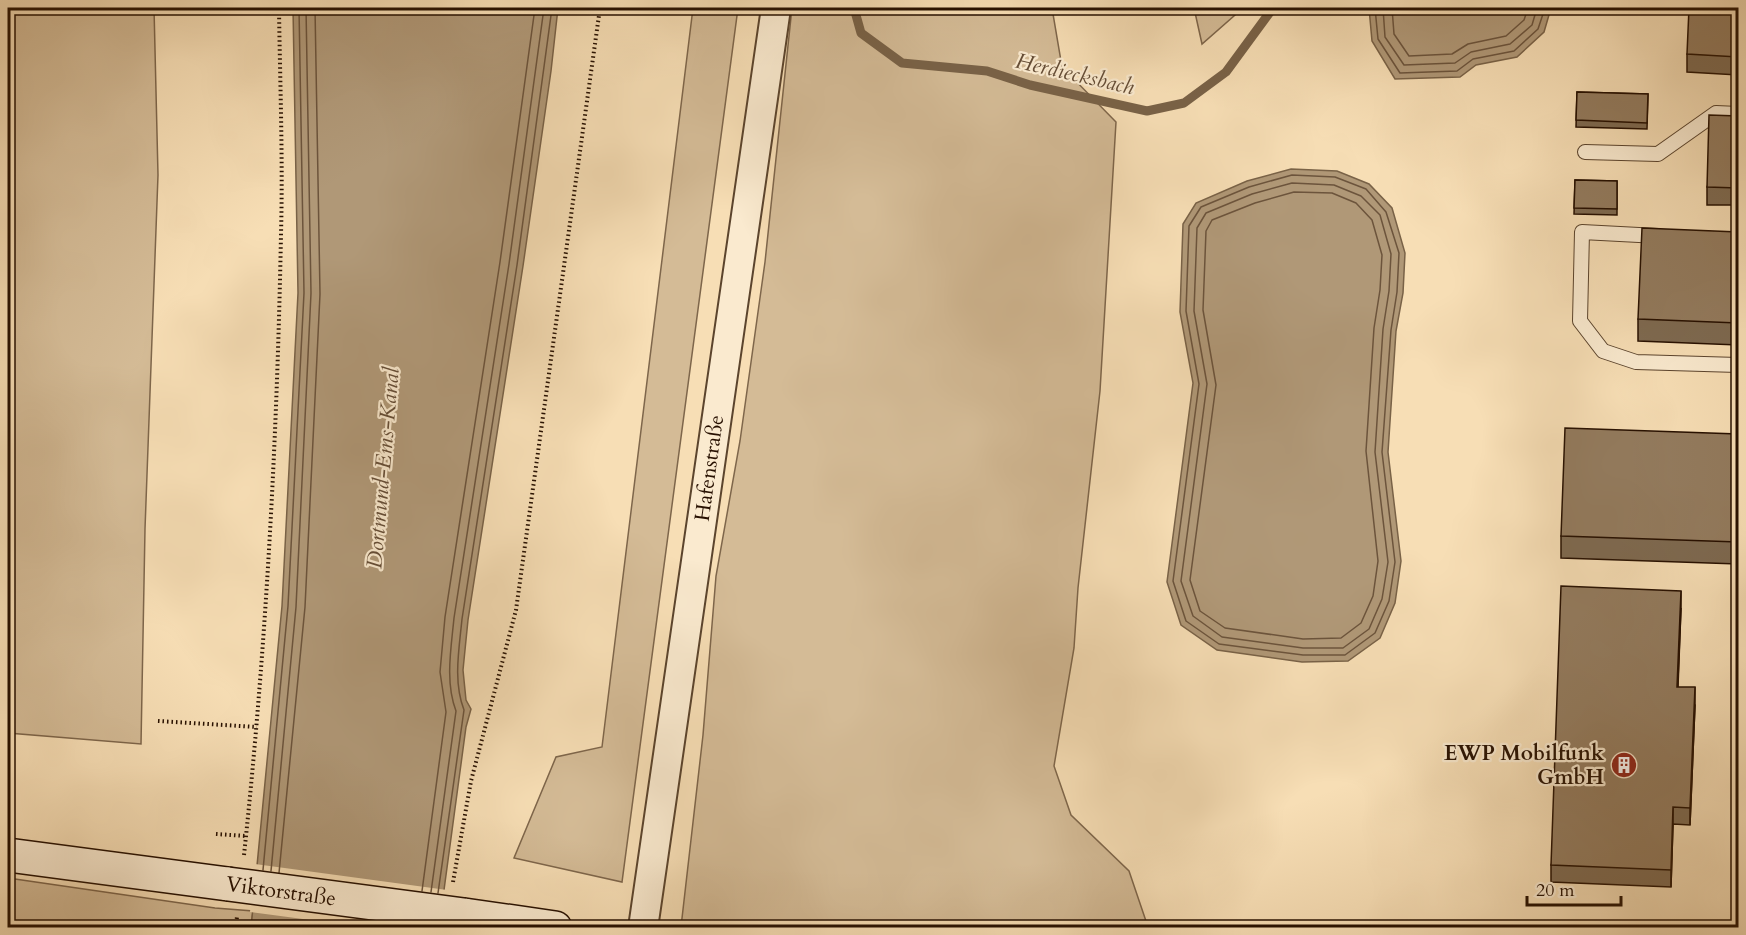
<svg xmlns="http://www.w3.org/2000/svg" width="1746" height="935" font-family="Cardo,serif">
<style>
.green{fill:#d4bb96;stroke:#7e664b;stroke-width:1.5}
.water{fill:#b09877;stroke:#796247;stroke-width:1.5}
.pier{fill:#f7deb5}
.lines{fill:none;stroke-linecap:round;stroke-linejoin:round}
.shore{stroke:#6c543c;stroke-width:1.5}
.stream{stroke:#796247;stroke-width:9}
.lane-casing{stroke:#5b442d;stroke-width:16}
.street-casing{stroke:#5b442d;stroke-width:32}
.secondary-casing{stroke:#271000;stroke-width:36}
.path{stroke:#271000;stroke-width:4;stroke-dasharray:1.5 3;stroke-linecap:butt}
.lane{stroke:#faeacf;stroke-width:14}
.street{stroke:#faeacf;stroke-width:28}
.secondary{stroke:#faeacf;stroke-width:33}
.secondary-bridge-casing{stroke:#271000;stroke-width:36;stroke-linecap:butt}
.secondary-bridge{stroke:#faeacf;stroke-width:33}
.wall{fill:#7e6a51;stroke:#271000;stroke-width:1.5}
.shaded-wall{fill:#675642;stroke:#271000;stroke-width:1.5}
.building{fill:#937b5e;stroke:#271000;stroke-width:1.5}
.labels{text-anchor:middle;stroke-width:4.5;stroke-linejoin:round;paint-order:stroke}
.street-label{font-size:21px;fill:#271000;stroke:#faeacf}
.poi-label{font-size:21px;font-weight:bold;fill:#271000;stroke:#faeacf;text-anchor:end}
.water-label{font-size:22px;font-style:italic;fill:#654d36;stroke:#faeacf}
</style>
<rect width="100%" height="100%" fill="#f7deb5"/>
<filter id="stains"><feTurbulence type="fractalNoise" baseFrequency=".00333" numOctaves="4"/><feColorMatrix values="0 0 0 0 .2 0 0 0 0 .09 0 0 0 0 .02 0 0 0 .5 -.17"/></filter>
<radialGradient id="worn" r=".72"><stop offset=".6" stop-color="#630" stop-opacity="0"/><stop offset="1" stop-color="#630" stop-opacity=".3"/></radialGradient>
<g class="green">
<path d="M8,8h146l4,167 -13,354 -4,215 -133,-11z"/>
<path d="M693,8h45l-116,874 -108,-24 42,-101 46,-10z"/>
<path d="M792,8h260l10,59 54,55 -16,269 -22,197 -4,60 -20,118 17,49 58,56 19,56h-467l22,-192 13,-159 24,-135 25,-179z"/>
<path d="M1194,8h49l-41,36z"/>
<path d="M8,878l207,30 38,3 -2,16h-243z"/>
</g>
<g class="water">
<path d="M293,8h265l-7,63 -28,195 -55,354 -5,50 3,30 5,9 -5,18 -27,200 -188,1 31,-322 16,-313z"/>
<path d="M1369,8h182l-7,24 -27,25 -41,8 -16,12 -65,2 -23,-38z"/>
<path d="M1291,169l46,2 32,13 23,24 13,45 -2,40 -7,38 -8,121 13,109 -6,42 -15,35 -32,23 -46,1 -85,-12 -36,-25 -14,-43 26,-199 -13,-71 3,-88 13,-21 51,-22z"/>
</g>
<path class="pier" d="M255,864l192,26 -5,38 -79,-1 -113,-15z"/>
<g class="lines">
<g class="shore">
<path d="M1375,8l3,31 22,34 57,-2 16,-12 41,-8 24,-22 7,-21"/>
<path d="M1383,8l2,29 19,28 51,-2 16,-11 39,-8 22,-19 5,-17"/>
<path d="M1392,8l2,26 15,22 43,-2 16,-10 38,-8 18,-16 4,-12"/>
<path d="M1292,175l43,2 31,12 20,23 13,41 -2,39 -6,38 -9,122 13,110 -6,39 -14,32 -30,22h-42l-84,-11 -33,-23 -13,-40 26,-197 -13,-73 3,-85 12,-19 48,-20z"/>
<path d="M1292,183l42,2 27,11 19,19 11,39 -2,37 -6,38 -8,123 13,110 -6,37 -13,30 -26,19h-40l-81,-11 -29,-21 -12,-35 26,-197 -13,-73 3,-83 9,-15 46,-19z"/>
<path d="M1294,192l38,1 24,10 16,17 10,35 -2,35 -6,38 -8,123 12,110 -5,35 -12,27 -20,15 -38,1 -78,-11 -25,-17 -10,-31 26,-195 -13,-75 3,-79 6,-11 43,-17z"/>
<path d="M263,870l25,-264 16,-313 -5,-285"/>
<path d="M271,871l25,-264 15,-314 -5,-285"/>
<path d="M279,873l26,-266 15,-313 -5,-286"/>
<path d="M422,891l24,-179 -6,-40 5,-55 55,-355 35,-254"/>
<path d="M431,892l25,-181c-11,-29 -5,-62 -2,-93l55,-354 35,-256"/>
<path d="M438,893l26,-183c-11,-29 -5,-60 -2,-91l55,-354 35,-257"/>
</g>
<path class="stream" d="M854,8l7,25 41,30 85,8 43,14 117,26 37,-8 42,-31 47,-64"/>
<g class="lane-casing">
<g id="lane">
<path d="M1585,152l73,2 58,-41 22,1"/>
<path d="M1658,236l-76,-4 -2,89 23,30 33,11 102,3"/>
</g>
</g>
<g class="street-casing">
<path id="street" d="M643,928l133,-920"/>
</g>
<g class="secondary-casing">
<g id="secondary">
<path d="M8,855l220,29"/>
<path d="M464,915l91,13"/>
</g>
</g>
<g class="path">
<path d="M158,721l99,6"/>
<path d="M216,834l30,2"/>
<path d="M244,855c22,-206 33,-413 37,-621 2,-75 -1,-151 -2,-226"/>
<path d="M453,882l18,-101 45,-171 84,-602"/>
<path d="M236,928l1,-12"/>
</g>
<use href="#lane" class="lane"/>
<use href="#street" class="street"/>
<use href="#secondary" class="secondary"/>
<g class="secondary-bridge-casing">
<path id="secondary-bridge" d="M228,884l236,31"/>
</g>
<use href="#secondary-bridge" class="secondary-bridge"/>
</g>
<g class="wall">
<path d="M1738,8v67l-51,-3v-18z"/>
<path d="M1577,92l71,2 -1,35 -71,-2z"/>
<path d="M1738,116v89h-31v-18z"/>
<path d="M1575,180l42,1v34l-43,-1z"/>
<path d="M1738,232v113l-100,-4v-22z"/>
<path d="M1738,434v130l-177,-6v-22z"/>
<path d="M1681,608l-3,79 17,18 -5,120 -17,-1 -2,63 -120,-5v-17z"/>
</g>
<g class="shaded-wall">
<path d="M1681,591v17l-4,96v-17z"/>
<path d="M1695,687v18l-5,120v-17z"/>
<path d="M1673,807v17l-2,63v-17z"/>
</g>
<g class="building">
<path d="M1689,8h49v49l-51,-3z"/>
<path d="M1577,92l71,2 -1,29 -71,-3z"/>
<path d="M1709,115l29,1v72l-31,-1z"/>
<path d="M1575,180l42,1v28l-43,-1z"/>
<path d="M1642,228l96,4v91l-100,-4z"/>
<path d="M1565,428l173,6v108l-177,-6z"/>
<path d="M1561,586l120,5 -4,96h18l-5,121 -17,-1 -2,63 -120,-5z"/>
</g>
<defs>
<g id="building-disc" transform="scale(1.35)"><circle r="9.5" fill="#8f2418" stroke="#faeacf"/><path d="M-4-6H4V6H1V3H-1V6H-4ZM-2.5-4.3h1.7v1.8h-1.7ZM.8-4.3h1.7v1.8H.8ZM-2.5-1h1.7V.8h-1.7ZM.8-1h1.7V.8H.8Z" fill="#fff"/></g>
</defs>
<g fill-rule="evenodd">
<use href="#building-disc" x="1624" y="765"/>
</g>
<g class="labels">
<g class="street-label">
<text transform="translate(709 468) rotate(-82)" y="7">Hafenstraße</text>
<text transform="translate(281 891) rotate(8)" y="7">Viktorstraße</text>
</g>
<g class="poi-label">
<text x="1604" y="760">EWP Mobilfunk<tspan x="1604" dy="24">GmbH</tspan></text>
</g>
<g class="water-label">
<text transform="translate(1075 73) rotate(13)" y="8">Herdiecksbach</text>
<text transform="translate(382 468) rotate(-85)" y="8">Dortmund-Ems-Kanal</text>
</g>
</g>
<rect width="1746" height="935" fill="none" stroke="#f7deb5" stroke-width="30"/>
<rect x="9" y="9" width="1728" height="917" fill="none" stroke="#271000" stroke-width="3"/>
<rect x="15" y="15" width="1716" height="905" fill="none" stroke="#271000" stroke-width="1.5"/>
<path d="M1527 896v9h94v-9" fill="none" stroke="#271000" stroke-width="3"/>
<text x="1536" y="896" font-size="18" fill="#271000" stroke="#faeacf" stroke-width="4.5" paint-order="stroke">20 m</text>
<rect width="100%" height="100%" filter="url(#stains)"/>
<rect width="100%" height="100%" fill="url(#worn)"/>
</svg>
